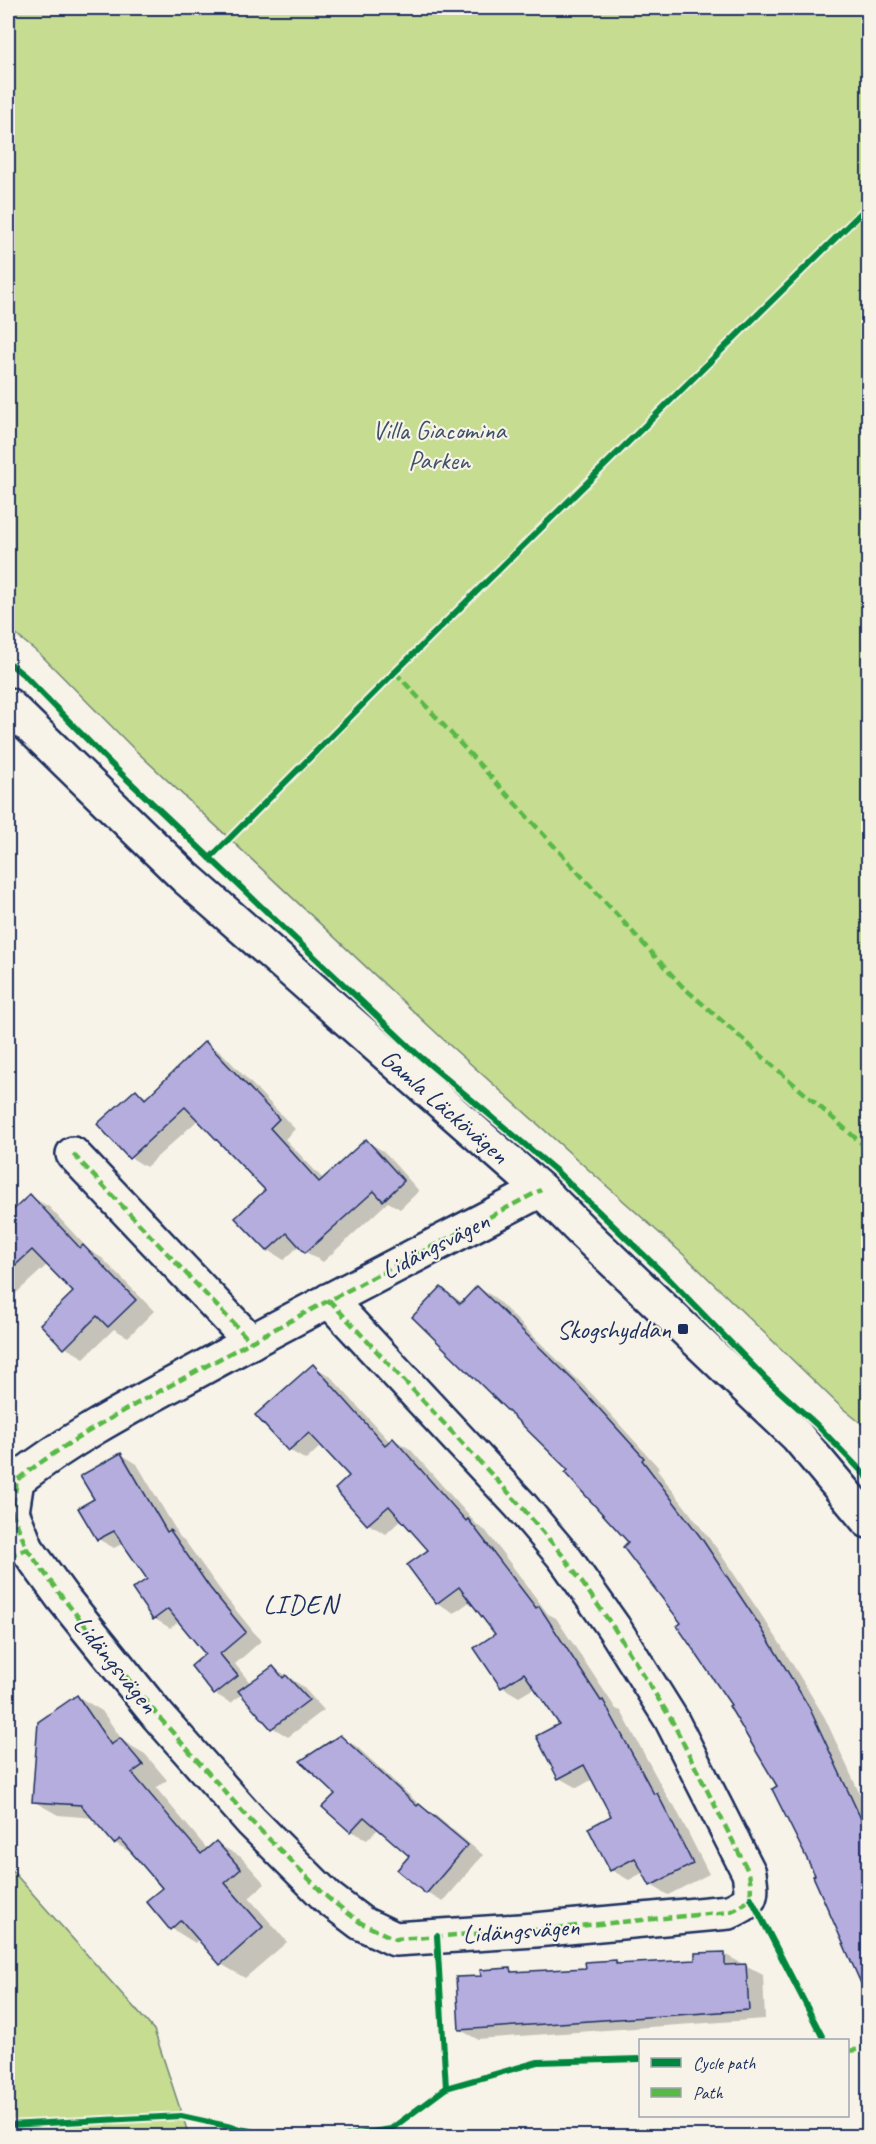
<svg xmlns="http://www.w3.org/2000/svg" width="876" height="2144" font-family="Caveat,sans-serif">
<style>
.green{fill:#c6dc91;stroke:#708678;stroke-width:1.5}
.shadow{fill:#0003}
.building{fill:#b5adde;stroke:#1b2f5e;stroke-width:1.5}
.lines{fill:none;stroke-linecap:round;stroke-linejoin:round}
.street-casing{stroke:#1b2f5e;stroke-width:38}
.street{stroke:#f7f3e8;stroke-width:33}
.quiet{stroke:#58b947;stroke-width:4.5;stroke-dasharray:9 4.5;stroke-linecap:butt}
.cycleway-casing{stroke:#f7f3e8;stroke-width:10}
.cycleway{stroke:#00873e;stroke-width:6}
.poi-dot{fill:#1b2f5e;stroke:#f7f3e8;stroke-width:2}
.labels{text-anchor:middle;stroke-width:4.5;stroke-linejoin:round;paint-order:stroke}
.park-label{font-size:26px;fill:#3d5268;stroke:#f7f3e8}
.street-label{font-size:26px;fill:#1b2f5e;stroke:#f7f3e8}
.poi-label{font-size:26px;fill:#1b2f5e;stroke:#f7f3e8;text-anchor:end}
.neighbourhood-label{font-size:27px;letter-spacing:1.5px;fill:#1b2f5e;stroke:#f7f3e8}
</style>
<rect width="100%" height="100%" fill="#f7f3e8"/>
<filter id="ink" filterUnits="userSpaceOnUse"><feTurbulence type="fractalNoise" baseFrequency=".0167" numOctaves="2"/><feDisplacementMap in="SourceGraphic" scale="12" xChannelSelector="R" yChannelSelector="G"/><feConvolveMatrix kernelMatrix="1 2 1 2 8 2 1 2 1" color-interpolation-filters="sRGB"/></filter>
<g filter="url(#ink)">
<g class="green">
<path d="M8,8h860v1421l-27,-22 -156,-151 -240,-215 -311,-292 -91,-92 -35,-29z"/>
<path d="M8,1866l146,164 35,106h-181z"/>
</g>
<g class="shadow">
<path d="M205,1043l17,10 73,76 -10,10 39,41 42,-39 17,10 36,40 -19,18 -12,-7 -65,60 -17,-10 -6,-7 -16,15 -16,-10 -1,-60 -68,-71 -53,48 -16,-10 6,-66 12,7z"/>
<path d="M30,1196l19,11 41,44 12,7 52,53 -26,26 -14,-8 -30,29 -19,-11 10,-55 -27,-28 -36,33 -4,-2v-78z"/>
<path d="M442,1288l21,15 15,-15 16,9 99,98 66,73 -2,2 61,80 58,87 49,81 43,94v191l-15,-38h2l-75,-178 -47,-82 -50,-82 -53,-80 -60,-73z"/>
<path d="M313,1366l17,10 60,66 3,-3 17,10 68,77 8,5 62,83 8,4 60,91 5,2 49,91 4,3 35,69 -41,21 -17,-10 -7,-13 -15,8 -18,-10 2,-53 -20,-38 -16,9 -18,-10 2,-54 -25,-37 -17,10 -17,-10 -5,-52 -26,-34 -17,12 -17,-10 -7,-53 -28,-31 -16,15 -18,-10 -17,-48 -29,-31 -16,15 -17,-10z"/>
<path d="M121,1454l16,10 43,73 5,4 41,57 35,43 -26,23 16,20 22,-17 29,19 22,24 -36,27 -16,-10 -30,-33 -11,9 -16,-9 -8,-39 -27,-34 -10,7 -15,-9 -6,-40 -25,-36 -10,5 -16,-9 -2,-39z"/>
<path d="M77,1696l25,15 21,30 22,13 22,26 -11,8 52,62 8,-7 25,14 24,27 -16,14 38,44 -42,36 -24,-14 -22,-25 -4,4 -24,-15 -7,-40 -29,-33 -20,-12 -21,-25 -36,-3 -25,-14z"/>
<path d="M340,1737l16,9 65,60 14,9 48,40 -40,47 -16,-9 -28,-23 12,-14 -32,-28 -12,12 -16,-9 -27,-24 13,-14z"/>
<path d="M724,1954l17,9v3h5l17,9 2,44 -288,20 -17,-9 22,-53 28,-8 6,4 71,-4 29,-8 7,4 74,-3z"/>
</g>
<g class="building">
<path d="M205,1041l74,78 -9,9 49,54 47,-43 38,42 -21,20 -9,-10 -69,62 -18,-20 -20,18 -32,-33 30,-28 -80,-83 -56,52 -32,-35 39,-35 9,10z"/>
<path d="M30,1194l50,54 3,-3 53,55 -28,27 -11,-11 -33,33 -24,-25 33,-32 -41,-42 -24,22v-57z"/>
<path d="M477,1286l100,98 67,74 -2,2 60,79 58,87 49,81 59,127v165l-55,-123 2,-1 -43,-86 5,-3 -48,-80 2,-1 -54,-79 4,-3 -58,-76 5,-5 -63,-69 3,-3 -156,-153 29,-30 19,17z"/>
<path d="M313,1364l72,81 8,-7 73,83 2,-2 68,89 3,-2 62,95 2,-1 51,94 3,-1 36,71 -43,22 -15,-28 -25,13 -22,-43 23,-12 -27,-51 -26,14 -22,-43 23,-12 -35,-51 -23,15 -27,-40 21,-14 -36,-47 -23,17 -29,-39 21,-15 -39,-44 -22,19 -32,-36 14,-13 -40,-43 -21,18 -33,-36z"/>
<path d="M121,1453l46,79 3,-2 40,58 36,44 -26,22 18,22 -24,19 -23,-29 14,-12 -37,-45 -15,11 -21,-31 15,-10 -33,-48 -17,9 -19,-32 16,-9 -14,-23z"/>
<path d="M273,1666l10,12 3,-3 23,25 -38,29 -33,-38z"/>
<path d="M77,1695l34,50 9,-7 23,27 -11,8 69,81 15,-13 25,28 -16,14 38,44 -43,38 -39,-45 -11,10 -24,-29 16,-13 -42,-49 -6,5 -33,-39 -49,-3 6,-80z"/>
<path d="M340,1735l77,71 2,-2 49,41 -42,49 -29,-24 12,-14 -45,-39 -14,15 -28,-25 13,-13 -35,-33z"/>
<path d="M725,1952v13l21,-1 3,46 -290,20 -3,-53 25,-1 -1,-6 30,-2 1,4 75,-4 -1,-6 31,-2v4l79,-4v-7z"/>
</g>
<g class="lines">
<g class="street-casing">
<g id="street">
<path d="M8,705l177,172 356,313 43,43 213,203 71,85"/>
<path d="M73,1154l178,188"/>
<path d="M329,1300l191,205 44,52 50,71 57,91 78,154c4,25 3,29 -20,39l-194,18 -140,9 -34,-16 -33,-25 -77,-77 -93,-105 -96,-119 -35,-48 -15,-37 5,-32c59,-46 125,-79 191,-115 110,-60 222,-117 333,-175"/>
</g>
</g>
<use href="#street" class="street"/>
<g class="quiet">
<path d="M395,672l287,314 186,163"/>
<path d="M73,1154l178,188"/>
<path d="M329,1300l191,205 44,52 50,71 57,91 78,154c4,25 3,29 -20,39l-194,18 -140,9 -34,-16 -33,-25 -77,-77 -93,-105 -96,-119 -35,-48 -15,-37 5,-32c59,-46 125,-79 191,-115 110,-60 222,-117 333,-175"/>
<path d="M8,1556l19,-7"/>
<path d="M848,2051l20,-3"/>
</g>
<g class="cycleway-casing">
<g id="cycleway">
<path d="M8,662l18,15 83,85 101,96 206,195 138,116 116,111 96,99 50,45 52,54"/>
<path d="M210,858l185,-186 473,-466"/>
<path d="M751,1898l73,142"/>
<path d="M437,1936l9,152"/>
<path d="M8,2125l173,-9 92,20"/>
<path d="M346,2136l45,-7 55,-41 92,-26 102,-3"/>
</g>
</g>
<use href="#cycleway" class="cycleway"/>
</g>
</g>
<rect class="poi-dot" x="677" y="1323" width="12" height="12" rx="3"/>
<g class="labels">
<g class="park-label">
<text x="439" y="439">Villa Giacomina<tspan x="439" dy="30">Parken</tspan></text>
</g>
<g class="street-label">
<text transform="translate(445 1106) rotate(41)" y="9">Gamla Läckövägen</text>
<text transform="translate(435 1245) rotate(-27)" y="9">Lidängsvägen</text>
<text transform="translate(116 1664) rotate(51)" y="9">Lidängsvägen</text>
<text transform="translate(521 1930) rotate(-4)" y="9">Lidängsvägen</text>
</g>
<g class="poi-label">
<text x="671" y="1338">Skogshyddan</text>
</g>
<g class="neighbourhood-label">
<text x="301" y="1613">LIDEN</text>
</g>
</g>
<rect width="876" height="2144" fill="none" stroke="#f7f3e8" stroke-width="30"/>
<rect x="15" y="15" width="846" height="2114" fill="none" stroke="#1b2f5e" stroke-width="2" filter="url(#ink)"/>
<rect x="639" y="2039" width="210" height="78" fill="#f7f3e8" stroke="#9fa5b1" stroke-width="1.5"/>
<rect x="651" y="2058" width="30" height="9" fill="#00873e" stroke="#9fa5b1" stroke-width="1.5"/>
<text x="693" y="2069" font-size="18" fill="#1b2f5e">Cycle path</text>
<rect x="651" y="2088" width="30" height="9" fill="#58b947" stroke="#9fa5b1" stroke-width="1.5"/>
<text x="693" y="2099" font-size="18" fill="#1b2f5e">Path</text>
</svg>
